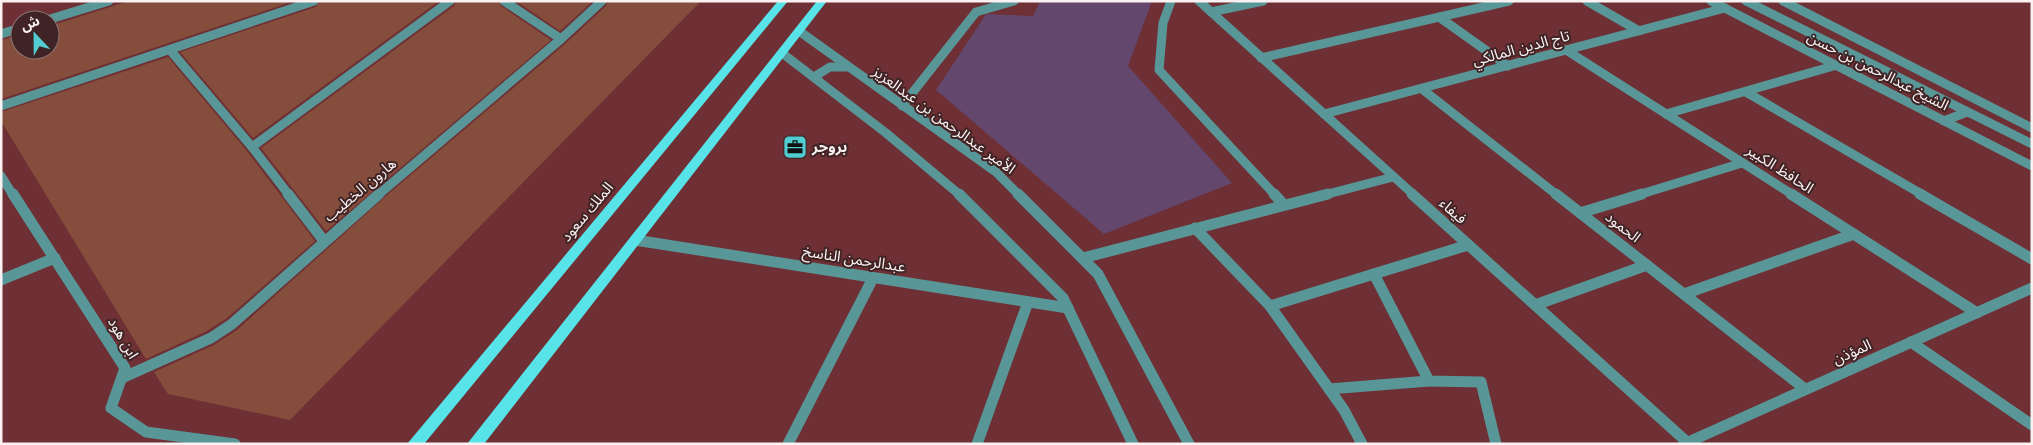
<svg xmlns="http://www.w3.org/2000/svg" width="2033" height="445" font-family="'Times New Roman','Noto Sans Arabic',serif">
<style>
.green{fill:#63476c}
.building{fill:#854d3c}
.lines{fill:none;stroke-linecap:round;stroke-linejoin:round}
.service{stroke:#599698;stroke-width:9}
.minor-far1{stroke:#599698;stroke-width:9}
.minor{stroke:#599698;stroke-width:11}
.tertiary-far1{stroke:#599698;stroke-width:9}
.tertiary{stroke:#599698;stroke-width:11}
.primary{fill:#58e3e8;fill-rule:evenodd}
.labels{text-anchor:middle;stroke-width:4;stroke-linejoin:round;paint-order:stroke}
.street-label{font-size:15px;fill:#faf2f2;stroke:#402324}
.poi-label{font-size:15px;font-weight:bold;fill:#faf2f2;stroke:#402324;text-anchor:start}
</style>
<rect width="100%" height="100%" fill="#6e3034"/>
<path class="green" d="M1040,1h112l-24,65 104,117 -128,51 -168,-144 50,-76 47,2z"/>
<g class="building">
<path d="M129,1h165l-293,98v-59l19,-5v15h30v-24z"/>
<path d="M320,1h119l-186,137 -73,-86 136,-45z"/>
<path d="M456,1h42l3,5 50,34 -225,191 -65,-83 193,-142z"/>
<path d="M516,1h77l-33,30z"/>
<path d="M608,1h93l-411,419 -122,-26 -14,-22 60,-27 23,-15 149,-134 179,-152 41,-38z"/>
<path d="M168,57l79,94 68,90 -88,77 -20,13 -61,28 -145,-238v-9z"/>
</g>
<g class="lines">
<g class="service">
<path d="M1783,1l249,127"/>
<path d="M902,106l74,-94 38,-11"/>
</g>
<g class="minor-far1">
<path d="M504,1l57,38"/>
<path d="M1171,1l-8,22 -4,47 116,125"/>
<path d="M1199,1l215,194"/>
<path d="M1587,1l52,30"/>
<path d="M1211,12l52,-11"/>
<path d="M1439,17l69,49"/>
<path d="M47,20l62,-19"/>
<path d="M1,34l19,-6"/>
<path d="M170,50l82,97 37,48"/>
<path d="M1566,50l227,145"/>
<path d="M1261,58l248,-57"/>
<path d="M1422,89l135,106"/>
<path d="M1746,92l177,103"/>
<path d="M1,106l313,-105"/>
<path d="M1324,114l401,-106"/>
<path d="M1666,114l171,-49"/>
<path d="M252,147l198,-146"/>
<path d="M1,176l12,19"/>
<path d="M378,195l183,-156 41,-38"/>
<path d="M1324,195l69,-18"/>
<path d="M1638,195l104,-32"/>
</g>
<g class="minor">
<path d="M13,194l112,174 -14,40 35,24 89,12"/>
<path d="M288,194l36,47"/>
<path d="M1274,194l9,10"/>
<path d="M1412,194l275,248"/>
<path d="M1556,194l249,195"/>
<path d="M1791,194l186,119"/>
<path d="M1920,194l112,65"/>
<path d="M1580,213l62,-19"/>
<path d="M1195,228l75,78 74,104 18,34"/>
<path d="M635,240l433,68"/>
<path d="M1083,258l245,-64"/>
<path d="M1374,274l55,107 52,1 15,62"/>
<path d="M1,280l54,-22"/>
<path d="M1684,294l170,-60"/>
<path d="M1535,305l112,-40"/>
<path d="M1270,306l198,-61"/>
<path d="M1911,342l121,83"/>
<path d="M122,378l89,-40 21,-14 147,-130"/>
<path d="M1329,389l100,-8"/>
<path d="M788,444l85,-166"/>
<path d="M977,444l51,-142"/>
<path d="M1684,444l348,-156"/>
</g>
<g class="tertiary-far1">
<path d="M1711,1l321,165"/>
<path d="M1746,1l286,143"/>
<path d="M799,31l197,141 23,23"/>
<path d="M782,53l104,80 74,62"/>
<path d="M818,80l-1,-5 13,-8h16"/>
<path d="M1944,121l23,-9"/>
</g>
<g class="tertiary">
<path d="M959,194l104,104 70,146"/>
<path d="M1018,194l80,80 91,170"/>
</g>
<g class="primary">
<path d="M778,1h10l-364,443h-17z"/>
<path d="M817,1h10l-343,443h-17z"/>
</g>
</g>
<defs>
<g id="office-square" transform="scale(1.25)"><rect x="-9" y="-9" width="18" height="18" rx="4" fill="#51ccd1" stroke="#402324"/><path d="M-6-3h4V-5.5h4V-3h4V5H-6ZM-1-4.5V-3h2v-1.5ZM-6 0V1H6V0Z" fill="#111"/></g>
</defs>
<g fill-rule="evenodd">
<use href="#office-square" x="795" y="147"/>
</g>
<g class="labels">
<g class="street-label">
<text transform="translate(1521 48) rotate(-15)" y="5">تاج الدين المالكي</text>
<text transform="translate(1878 71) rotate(27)" y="5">الشيخ عبدالرحمن بن حسن</text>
<text transform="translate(944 120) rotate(36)" y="5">الأمير عبدالرحمن بن عبدالعزيز</text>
<text transform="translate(1780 169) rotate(33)" y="5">الحافظ الكبير</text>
<text transform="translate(360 190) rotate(-40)" y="5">هارون الخطيب</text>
<text transform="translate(1453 211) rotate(42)" y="5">فيفاء</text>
<text transform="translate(587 212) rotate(-50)" y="5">الملك سعود</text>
<text transform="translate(1623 227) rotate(38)" y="5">الحمود</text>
<text transform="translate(854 259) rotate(9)" y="5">عبدالرحمن الناسخ</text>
<text transform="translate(123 338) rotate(60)" y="5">ابن هود</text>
<text transform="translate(1852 352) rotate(-24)" y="5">المؤذن</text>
</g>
<g class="poi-label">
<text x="812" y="152">بروجر</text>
</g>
</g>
<rect width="2033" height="445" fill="none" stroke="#faf2f2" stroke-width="5"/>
<g transform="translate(35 35) rotate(338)"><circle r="24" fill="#402324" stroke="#8a7676"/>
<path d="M0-4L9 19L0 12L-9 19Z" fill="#51ccd1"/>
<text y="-8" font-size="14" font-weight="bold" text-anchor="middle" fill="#faf2f2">ش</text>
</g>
</svg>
